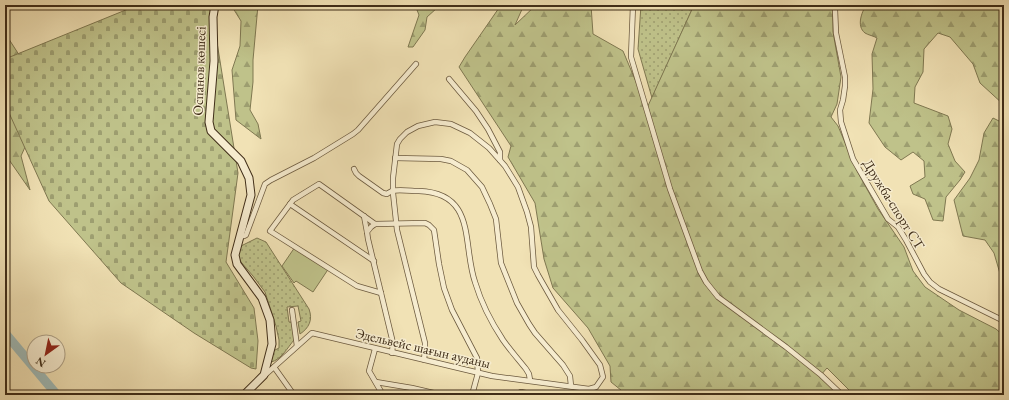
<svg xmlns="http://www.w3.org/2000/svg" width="1009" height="400" font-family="'EB Garamond',serif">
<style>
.grass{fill:url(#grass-dots);stroke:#7f7851}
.forest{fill:url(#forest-firs);stroke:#7f7851}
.cemetery{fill:url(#cemetery-stones);stroke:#7f7851}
.pitch{fill:#bfc28a;stroke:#7f7851}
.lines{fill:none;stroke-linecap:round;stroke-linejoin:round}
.river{stroke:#9fbbb8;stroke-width:9}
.street-casing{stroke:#6c5a3f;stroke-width:6}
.secondary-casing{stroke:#3f2d18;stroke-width:9}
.street{stroke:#f6eccf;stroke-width:4.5}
.secondary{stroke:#f6eccf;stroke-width:7}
.labels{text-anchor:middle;stroke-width:3;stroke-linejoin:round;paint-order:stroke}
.street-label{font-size:14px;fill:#3f2d18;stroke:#f6eccf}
</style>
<defs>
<pattern id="grass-dots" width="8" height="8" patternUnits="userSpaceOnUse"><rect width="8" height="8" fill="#bfc28a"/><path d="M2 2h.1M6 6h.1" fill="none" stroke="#9d9e70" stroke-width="1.8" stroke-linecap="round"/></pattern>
<pattern id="forest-firs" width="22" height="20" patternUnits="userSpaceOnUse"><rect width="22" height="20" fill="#bfc28a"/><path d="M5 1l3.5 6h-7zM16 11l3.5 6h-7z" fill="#9d9e70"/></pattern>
<pattern id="cemetery-stones" width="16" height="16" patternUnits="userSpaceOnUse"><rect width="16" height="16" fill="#bfc28a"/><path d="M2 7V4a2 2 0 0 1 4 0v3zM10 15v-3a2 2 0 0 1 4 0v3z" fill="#9d9e70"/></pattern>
</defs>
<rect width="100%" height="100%" fill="#f1e2b5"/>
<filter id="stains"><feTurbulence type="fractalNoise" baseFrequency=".005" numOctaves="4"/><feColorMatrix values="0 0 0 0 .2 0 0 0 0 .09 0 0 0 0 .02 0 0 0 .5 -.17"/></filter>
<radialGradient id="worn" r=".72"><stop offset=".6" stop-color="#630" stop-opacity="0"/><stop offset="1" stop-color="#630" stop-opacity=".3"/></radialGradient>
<g class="grass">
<path d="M641,5h53l-42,93 -14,-49z"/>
<path d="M257,238l9,4 43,67c4,11 0,19 -9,25l-2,-12 3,-1 -3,-15 -11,1 2,15h3l2,18c-6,7 -13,20 -23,22l2,-11 6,-3v-8l-3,-14 -11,-34 -12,-16 -12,-14 -3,-7 3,-9z"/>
</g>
<g class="forest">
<path d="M231,5h27l-5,55v22l-3,28 8,14 3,15 -25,-19 -4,-50 8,-24 1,-25z"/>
<path d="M415,5h20l2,3 -10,9 -2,13 -12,17h-5l11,-32z"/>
<path d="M501,5h24l-2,2 -8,18 21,-20h55l2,29 30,17 24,57 47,-103h139v27l8,45 -4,27 -6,13 7,9 19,45 21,38 26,38 9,24 12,16 34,23 37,19 8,7v59h-150l-27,-27 -7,8 18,19h-211l-16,-13 -1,-16 -22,-38 -35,-40 -9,-29 -9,-56 -27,-46 3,-11 -52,-79 6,-10z"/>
<path d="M866,5h138v100l-24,-22 -7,-19 -23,-27 -12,-4 -14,16 -1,23 -8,15 -1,16 34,13 4,13 -4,15 7,17 10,11 -5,8 -14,17 -3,24 -10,-1 -8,-21 -12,-5 -3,-8 15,-9 -1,-16 -11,-9 -12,8 -16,-13 -16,-24 4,-34 -1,-35 5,-16c-3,-2 -9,-3 -12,-5 -9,-7 -3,-21 1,-28z"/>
<path d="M5,33l27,42 27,-4 -38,85 9,34 -25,-36z"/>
<path d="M993,118l8,4 3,4v164l-4,-2 1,-11 -7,-24 -9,-13 -22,-4 -9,-36 16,-22 9,-18 5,-27z"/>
</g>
<path class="cemetery" d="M138,5h73l27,168 -12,89 28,46 4,33 -2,28 -5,-1 -57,-35 -73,-50 -72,-82 -44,-97v-45z"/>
<path class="pitch" d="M295,247l34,21 -16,24 -17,-11 -2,2 -12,-17z"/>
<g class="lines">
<path class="river" d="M5,333l52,62"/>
<g class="street-casing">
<g id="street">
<path d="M633,5l-2,52 39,132 30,82 6,11 12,15 68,50 35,28 21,20"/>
<path d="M836,5l-1,4 1,24 9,44v9l-2,14 -3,10 1,12 12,37 35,60 10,8 8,13 18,34 6,8 9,7 65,32"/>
<path d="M449,79l27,32 12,18 12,23v8"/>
<path d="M395,158l46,1 10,2 16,9 15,17 8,17 6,15 5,44 16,40 12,21 6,9 28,32 7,11 1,10"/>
<path d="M354,169l2,4 3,3 24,17 4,1c1,-1 3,-2 5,-3 5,-2 21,0 27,0 58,2 43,53 56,91 6,20 16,40 28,58 7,10 15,19 23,29l3,5 1,6"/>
<path d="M290,204l84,57"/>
<path d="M364,216l3,16"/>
<path d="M375,224l-56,-40 -26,16 -23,31 87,55 24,7"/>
<path d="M240,236h4l2,-1 19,-51 6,-4 43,-22 39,-24 5,-4 58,-66"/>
<path d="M292,310l5,36"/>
<path d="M375,349l-6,22 14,24"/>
<path d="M392,353l1,-10 -25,-104 -1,-7 4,-5 4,-3 50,-1 4,2 5,5 5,34 5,24 8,22 25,48 1,15 -6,22"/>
<path d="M274,367l20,28"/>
<path d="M265,375l47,-42 180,43 97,13 7,-2 7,-10 -3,-12 -18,-25 -24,-30 -20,-35 -4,-8 -3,-40 -4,-15 -9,-25 -13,-21 -16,-18 -19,-15 -19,-9 -16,-2 -17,4 -11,6 -7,7 -3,5 -4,34v15l4,37 28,113v7l-1,10"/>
<path d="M376,382l36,6 30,7"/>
<path d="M515,395l6,-3 14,3"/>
</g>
</g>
<g class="secondary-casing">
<path id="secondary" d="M215,5l-2,12 1,44 -5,61 2,9 30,30 8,17 2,17 -16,60 2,9 25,34 8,22 2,24 -8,31 -20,20"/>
</g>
<use href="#street" class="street"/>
<use href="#secondary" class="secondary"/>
</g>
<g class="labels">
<g class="street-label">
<text transform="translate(199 71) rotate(-88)" y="5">Оспанов көшесі</text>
<text transform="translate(894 204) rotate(58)" y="5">Дружба-спорт СТ</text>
<text transform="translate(423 348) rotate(13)" y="5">Эдельвейс шағын ауданы</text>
</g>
</g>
<rect width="1009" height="400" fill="none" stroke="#f1e2b5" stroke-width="20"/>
<rect x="6" y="6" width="997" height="388" fill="none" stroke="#3f2d18" stroke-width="2"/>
<rect x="10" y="10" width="989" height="380" fill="none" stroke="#3f2d18"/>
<g transform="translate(46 354) rotate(213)"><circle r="19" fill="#f6eccf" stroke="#ada086"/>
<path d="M0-3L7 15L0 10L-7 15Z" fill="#8f2418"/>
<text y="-6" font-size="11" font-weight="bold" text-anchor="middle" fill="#3f2d18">N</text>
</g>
<rect width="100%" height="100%" filter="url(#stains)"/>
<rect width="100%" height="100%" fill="url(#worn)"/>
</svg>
